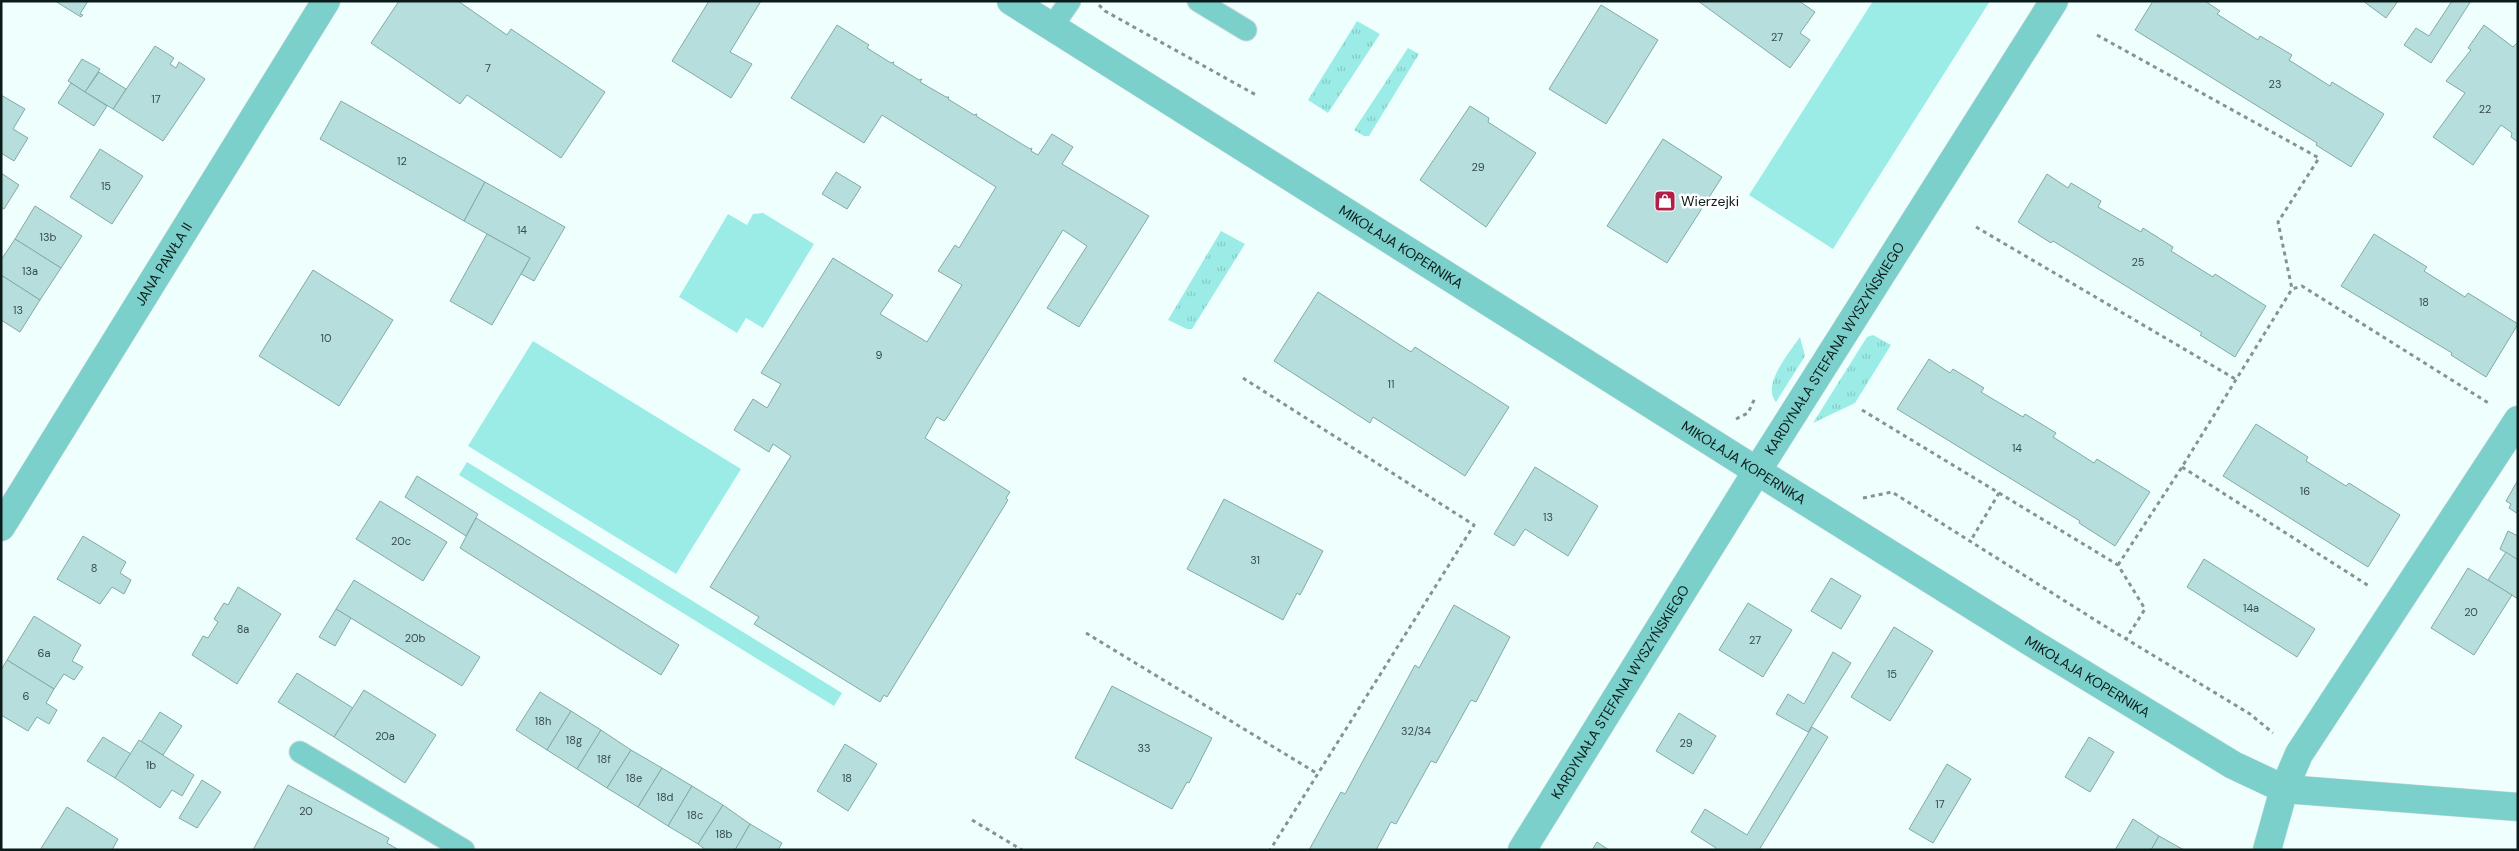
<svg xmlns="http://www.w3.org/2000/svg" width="2519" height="851" font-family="'DM Sans',sans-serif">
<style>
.grass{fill:url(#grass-tufts)}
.green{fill:#9bece7}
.building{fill:#b6dedc;stroke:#82aaa7}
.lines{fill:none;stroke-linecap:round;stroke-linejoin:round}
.lane-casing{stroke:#cbdbda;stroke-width:23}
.street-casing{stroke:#cbdbda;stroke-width:29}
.path{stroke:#849493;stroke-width:3;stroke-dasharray:4 4;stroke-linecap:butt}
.lane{stroke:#7bd0cc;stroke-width:21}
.street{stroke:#7bd0cc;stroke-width:28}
.labels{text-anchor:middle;stroke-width:5;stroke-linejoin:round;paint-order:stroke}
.number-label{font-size:11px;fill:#364c4a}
.poi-label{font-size:14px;fill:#0b1b1a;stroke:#fff;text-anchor:start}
.street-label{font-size:14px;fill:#0b1b1a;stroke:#fff}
</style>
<defs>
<pattern id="grass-tufts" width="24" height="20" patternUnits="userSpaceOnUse" patternTransform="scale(1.25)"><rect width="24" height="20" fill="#9bece7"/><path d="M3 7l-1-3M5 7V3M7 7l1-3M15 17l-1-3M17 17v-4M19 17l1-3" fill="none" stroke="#84cac6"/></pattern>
</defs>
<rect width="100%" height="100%" fill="#effffe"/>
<g class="grass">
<path d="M1357,21l23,13 -52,79 -20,-13z"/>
<path d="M1408,48l11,6 -50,82h-5l-10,-6z"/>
<path d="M1221,231l24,13 -53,85h-5l-19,-9z"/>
<path d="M1873,335l18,10 -36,58 -42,20 54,-86z"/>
<path d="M1800,337l5,19 -29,46c-15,-17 14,-50 24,-65z"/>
</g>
<g class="green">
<path d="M1873,1h117l-157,248 -84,-54z"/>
<path d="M763,213l51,31 -51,84 -17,-10 -9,15 -58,-36 49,-83 19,11 6,-11z"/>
<path d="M533,341l208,128 -65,105 -208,-128z"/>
<path d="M467,462l375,231 -8,13 -375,-231z"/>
</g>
<g class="building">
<path d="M55,1h33l-8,13 3,1 -2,2z"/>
<path d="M399,1h59l49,34 4,-6 94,63 -44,66 -94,-63 -7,9 -89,-61z"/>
<path d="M709,1h52l-31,51 22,12 -21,34 -59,-37z"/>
<path d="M1698,1h101l16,11 -15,21 10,7 -20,28z"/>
<path d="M2153,1h52l15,10 -3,3 41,26 2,-4 32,19 -3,5 41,26 2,-4 52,32 -33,53 -35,-22 1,-2 -182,-113z"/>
<path d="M2363,1h35l-12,17z"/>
<path d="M2452,1h19l-40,62 -27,-18 12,-17 13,8z"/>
<path d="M1601,5l57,35 -52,84 -57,-35z"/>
<path d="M837,25l32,20 -2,3 24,15 3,-1 -1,2 26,16 3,-1 -2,3 26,15h3l-1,2 26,16 3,-1 -1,2 54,33 2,-1 -1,3 7,4 14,-21 21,13 -11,17 87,52 -70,111 -32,-19 40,-62 -24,-16 -117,189 -2,2 -7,-4 -12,21 85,54 -4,6 2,2 -121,197 -3,-2 -4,7 -126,-78 5,-7 -49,-30 81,-131 -18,-12 -4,8 -35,-22 19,-31 14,9 14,-24 -20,-11 72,-115 60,37 -13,19 47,28 35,-57 -24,-14 17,-26 4,3 37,-61 -114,-72 -18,28 -73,-45z"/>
<path d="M2484,25l29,22 5,-5v100l-7,-5 1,-4 -11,-8 -28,40 -40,-28 32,-44 -19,-12 25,-31 -3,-2z"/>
<path d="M155,46l19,12 -4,6 6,4 3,-6 26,17 -42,62 -50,-32z"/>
<path d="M82,59l18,10 -15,23 -17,-11z"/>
<path d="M99,72l27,17 -13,20 -28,-17z"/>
<path d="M71,83l36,23 -13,20 -36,-23z"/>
<path d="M1,95l24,14 -12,20 15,9 -14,23 -13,-8z"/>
<path d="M341,101l144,81 -21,39 -144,-82z"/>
<path d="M1470,106l19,12 -1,4 48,31 -50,74 -66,-47z"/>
<path d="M1663,139l59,38 -55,86 -60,-37z"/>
<path d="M100,149l43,27 -31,48 -42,-27z"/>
<path d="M836,172l25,15 -14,22 -25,-15z"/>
<path d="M1,173l18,12 -15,24 -3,-2z"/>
<path d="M2047,174l21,14 3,-5 30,18 -3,6 43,25 2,-4 30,19 -2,4 42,26 2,-3 51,32 -31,51 -35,-22 2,-2 -149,-92 -2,2 -33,-21z"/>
<path d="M485,182l80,45 -31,54 -13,-7 9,-16 -66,-37z"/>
<path d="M35,206l47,30 -21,32 -46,-29z"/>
<path d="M487,234l43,24 -38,67 -42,-24z"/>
<path d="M2374,234l53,33 -3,4 41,26 3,-4 50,31 -32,53 -35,-22 1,-2 -111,-67z"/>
<path d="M15,239l46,29 -21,32 -39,-25v-15z"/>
<path d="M313,270l80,50 -54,86 -80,-50z"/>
<path d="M1,275l39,25 -20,32 -19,-12z"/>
<path d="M1318,292l93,60 4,-5 94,60 -44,69 -92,-59 -3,6 -96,-62z"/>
<path d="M1929,359l21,14 3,-4 31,19 -3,4 42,25 2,-3 31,19 -3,4 41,26 3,-4 53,33 -35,54 -36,-23 1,-2 -183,-112z"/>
<path d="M2256,424l52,33 -2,4 40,25 3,-3 51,32 -32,52 -145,-91z"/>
<path d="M1535,467l63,39 -30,50 -43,-27 -11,17 -20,-12z"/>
<path d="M417,476l61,38 -12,22 -61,-39z"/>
<path d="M2518,480v34l-9,-6 2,-4 -5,-3z"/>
<path d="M1224,499l99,52 -23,44 -3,-2 -14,27 -96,-51z"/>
<path d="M380,501l67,41 -24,39 -67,-42z"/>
<path d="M476,518l203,127 -18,30 -201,-127z"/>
<path d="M2508,531l10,5v24l-18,-11z"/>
<path d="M83,536l43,26 -6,11 11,7 -7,14 -12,-7 -12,17 -43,-25z"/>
<path d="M2506,552l12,8v39l-30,-19z"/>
<path d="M2204,559l111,70 -18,28 -110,-70z"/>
<path d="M2468,568l44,27 -38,60 -43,-27z"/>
<path d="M1831,578l30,18 -20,33 -30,-18z"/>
<path d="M354,580l126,77 -18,29 -126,-77z"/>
<path d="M238,587l43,27 -44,70 -45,-29 11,-19 5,2 10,-16 -4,-3 10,-16 4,2z"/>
<path d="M1748,603l44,27 -29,47 -44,-27z"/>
<path d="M1454,605l56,32 -34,65 -5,-2 -35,63 -5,-2 -35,63 -5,-2 -15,28h-67l32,-58 4,2 70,-129 4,3z"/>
<path d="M336,609l15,9 -16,28 -16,-9z"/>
<path d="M34,616l47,29 -9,16 11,6 -9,13 -10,-6 -10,15 -47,-29z"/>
<path d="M1894,627l39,24 -43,70 -39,-24z"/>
<path d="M1833,652l18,11 -43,69 -32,-18 12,-20 16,10z"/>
<path d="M7,660l47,29 -8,14 11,7 -8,14 -12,-7 -9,14 -27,-16v-45z"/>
<path d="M297,673l56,35 -19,29 -56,-35z"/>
<path d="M1112,686l100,52 -23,45 -2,-1 -15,27 -97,-51z"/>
<path d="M364,690l72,45 -31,48 -71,-46z"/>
<path d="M540,692l31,19 -24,39 -31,-20z"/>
<path d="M571,711l30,19 -24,39 -30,-19z"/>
<path d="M160,712l22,14 -19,29 -22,-13z"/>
<path d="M1679,713l37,23 -23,38 -37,-23z"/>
<path d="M1812,727l16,10 -69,113h-44l1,-2 -25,-16 14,-23 42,26z"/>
<path d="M601,730l30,20 -24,38 -30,-19z"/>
<path d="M103,737l28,17 -16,24 -28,-17z"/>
<path d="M2089,737l25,15 -24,40 -25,-15z"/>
<path d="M139,740l55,35 -12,21 -10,-6 -12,18 -45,-30z"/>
<path d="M845,744l32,20 -29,47 -31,-20z"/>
<path d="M631,750l31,18 -24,39 -31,-19z"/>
<path d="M1947,764l24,15 -38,64 -24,-14z"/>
<path d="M662,768l30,18 -24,40 -30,-19z"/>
<path d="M202,780l19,12 -24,36 -18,-10z"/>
<path d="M288,785l101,53 -2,5 12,7h-146z"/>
<path d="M692,786l31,19 -25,39 -30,-18z"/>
<path d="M723,805l27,19 -15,26h-29l-8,-6z"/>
<path d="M67,807l51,32 -6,11h-72z"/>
<path d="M2133,819l26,17 -8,14h-36z"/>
<path d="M750,824l32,19 -4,7h-43z"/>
<path d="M2159,836l25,14h-33z"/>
<path d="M1597,842l12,8h-17z"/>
</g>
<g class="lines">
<g class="lane-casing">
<g id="lane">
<path d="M1198,1l48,29"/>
<path d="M1052,27l18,-26"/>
<path d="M300,752l164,98"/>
</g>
</g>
<g class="street-casing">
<g id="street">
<path id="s1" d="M1011,1l746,470 272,170 204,124 51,24 234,18"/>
<path id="s2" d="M1,527l325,-526"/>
<path id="s3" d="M1522,850l235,-379 297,-470"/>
<path d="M2267,850l17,-61 15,-35 219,-334"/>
</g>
</g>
<g class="path">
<path d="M1099,5l6,6 151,84"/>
<path d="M2097,35l222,123 -41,64 14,67"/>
<path d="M1976,227l261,153"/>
<path d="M1243,378l231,147 -204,325"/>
<path d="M1862,410l137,83 -28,47"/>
<path d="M1736,419l12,-6 7,-15"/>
<path d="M2182,467l187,119"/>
<path d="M1999,493l119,72 27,44 -19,30"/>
<path d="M1863,498l29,-6 211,133 147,89 23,19"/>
<path d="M2118,565l64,-98 110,-178 10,-3 188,118"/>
<path d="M1086,633l232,141"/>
<path d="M972,820l50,30"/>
</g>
<use href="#lane" class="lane"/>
<use href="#street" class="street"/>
</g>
<defs>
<g id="shop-square" transform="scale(1.125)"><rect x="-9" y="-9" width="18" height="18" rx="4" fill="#b11e48" stroke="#fff"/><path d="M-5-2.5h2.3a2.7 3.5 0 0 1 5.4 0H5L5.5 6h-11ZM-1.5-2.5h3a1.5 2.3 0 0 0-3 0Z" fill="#fff"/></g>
</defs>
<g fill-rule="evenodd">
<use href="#shop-square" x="1665" y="201"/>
</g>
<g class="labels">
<g class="number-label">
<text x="1777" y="41">27</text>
<text x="488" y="72">7</text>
<text x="2275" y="88">23</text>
<text x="156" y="103">17</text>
<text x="2485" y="113">22</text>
<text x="402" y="165">12</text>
<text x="1478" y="171">29</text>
<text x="106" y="190">15</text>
<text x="522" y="234">14</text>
<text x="48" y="241">13b</text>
<text x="2138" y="266">25</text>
<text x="30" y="275">13a</text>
<text x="2424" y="306">18</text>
<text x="18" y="314">13</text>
<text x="326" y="342">10</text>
<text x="879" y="359">9</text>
<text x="1391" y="388">11</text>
<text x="2017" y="452">14</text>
<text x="2305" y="495">16</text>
<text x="1548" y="521">13</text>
<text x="401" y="545">20c</text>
<text x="1255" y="564">31</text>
<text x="94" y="572">8</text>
<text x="2251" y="612">14a</text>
<text x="2471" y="616">20</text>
<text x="243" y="633">8a</text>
<text x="415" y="642">20b</text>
<text x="1755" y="644">27</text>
<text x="44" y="657">6a</text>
<text x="1892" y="678">15</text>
<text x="26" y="700">6</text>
<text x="543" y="725">18h</text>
<text x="1416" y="735">32/34</text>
<text x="385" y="740">20a</text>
<text x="574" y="744">18g</text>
<text x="1686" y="747">29</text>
<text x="1144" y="752">33</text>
<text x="604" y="763">18f</text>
<text x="151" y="769">1b</text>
<text x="634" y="782">18e</text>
<text x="847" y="782">18</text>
<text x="665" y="801">18d</text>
<text x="1940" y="808">17</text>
<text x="306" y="815">20</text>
<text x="695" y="819">18c</text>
<text x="724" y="838">18b</text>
</g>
<g class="poi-label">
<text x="1681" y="206">Wierzejki</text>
</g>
<g class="street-label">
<text dy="5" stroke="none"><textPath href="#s1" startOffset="461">MIKOŁAJA KOPERNIKA</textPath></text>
<text dy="5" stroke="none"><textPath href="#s2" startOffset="309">JANA PAWŁA II</textPath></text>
<text dy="5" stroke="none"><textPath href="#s3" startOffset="591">KARDYNAŁA STEFANA WYSZYŃSKIEGO</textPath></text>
<text dy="5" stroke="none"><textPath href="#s1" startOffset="866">MIKOŁAJA KOPERNIKA</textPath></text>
<text dy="5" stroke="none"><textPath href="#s1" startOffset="1271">MIKOŁAJA KOPERNIKA</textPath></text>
<text dy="5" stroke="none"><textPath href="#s3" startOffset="186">KARDYNAŁA STEFANA WYSZYŃSKIEGO</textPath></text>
</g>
</g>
<rect width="2519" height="851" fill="none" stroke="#0b1b1a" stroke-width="5"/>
</svg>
